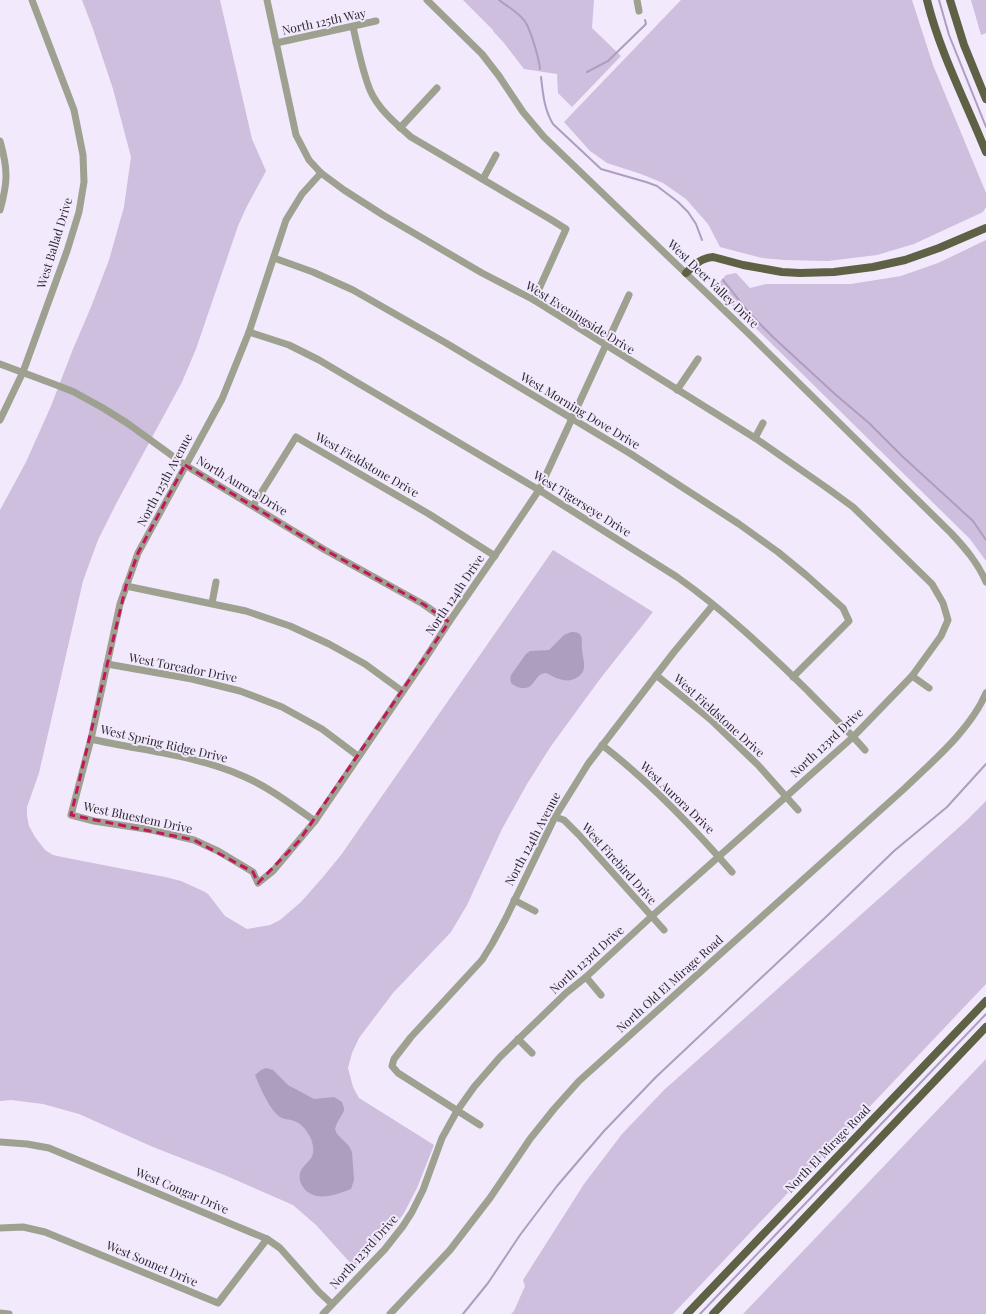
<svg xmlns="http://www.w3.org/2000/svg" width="986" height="1314" font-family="'Playfair Display',serif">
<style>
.green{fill:#cdbfdd}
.water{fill:#ad9dbf}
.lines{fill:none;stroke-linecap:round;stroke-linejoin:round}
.stream{stroke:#ad9dbf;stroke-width:2}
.minor{stroke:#9ea090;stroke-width:7}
.major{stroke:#5e6144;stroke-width:8}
.marked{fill:none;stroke:#c2185b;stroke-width:3;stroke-dasharray:8 5;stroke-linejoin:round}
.labels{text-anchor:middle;stroke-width:4;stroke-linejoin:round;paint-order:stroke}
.street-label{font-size:12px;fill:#2b282f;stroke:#f2e9fd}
</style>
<rect width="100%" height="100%" fill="#f2e9fd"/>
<g class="green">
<path d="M82,0h138l32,139 14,32 -20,37 -8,18 -42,123 -14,33 -65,120 -19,38 -15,41 -44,192 -12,34v9l2,10 6,11 10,13 8,5 9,2 103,20 16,4 22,10 5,3 17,22 22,13 23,-4 10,-5 21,-18 22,-25 18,-22 212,-305 100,62 -53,67 -49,67 -24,38 -25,45 -35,76 -16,27 -58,61 -34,45 -7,15 -4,15 5,19 6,11 75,47 -17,43 -13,25 -13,18 -36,37 -39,-43 -23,-20 -71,-31 -69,-27 -74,-33 -36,-10 -32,-4 -11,1v-591l26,-48 25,-56 22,-57 18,-42 18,-47 15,-53 7,-50 -18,-68 -20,-60z"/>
<path d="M463,0h131l-2,28 29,28 -49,51 -14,-14 -1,-19 -33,-5 -20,-26 -11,-12v-1z"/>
<path d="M681,0h231l21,65 53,128v14l-3,5 -69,32 -37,11 -49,6 -44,-1 -22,-2 -42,-11 -12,-23 -22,-25 -23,-16 -22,-9 -34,-11 -17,-12 -26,-29z"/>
<path d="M971,0h15v33l-5,2z"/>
<path d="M986,240v321l-16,-22 -249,-245 -3,-10 8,-9 10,-2 14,15 16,-4h85l50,-8 37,-13z"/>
<path d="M986,801v183l-313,330h-162l3,-3 11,-25 -2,-6 61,-96 38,-50 42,-44 301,-268z"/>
<path d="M986,1059v255h-243z"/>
</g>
<g class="water">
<path d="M571,632c4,0 8,0 10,4 2,4 0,8 1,12 0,11 7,21 -4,29 -9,6 -18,3 -26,-1 -2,-1 -5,-3 -6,-3 -12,0 -10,17 -25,15 -3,-1 -6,-2 -9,-4 -2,-3 -2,-5 -1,-9l15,-21 4,-3 19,-1 15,-15z"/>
<path d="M266,1068l7,2 15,15 26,14 20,-2 8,5 2,6v3l-7,12 -2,6 2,5 12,12 3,6 2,28 -3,9c-15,6 -37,14 -48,-2 -3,-4 -4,-9 -3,-14 2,-8 12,-12 13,-20 1,-6 -1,-13 -4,-18 -4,-7 -9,-13 -18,-15 -4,-1 -8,-1 -11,-3 -11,-8 -20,-30 -25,-42l6,-5z"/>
</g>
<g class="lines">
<g class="stream">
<path d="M499,0c9,7 21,13 27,23 5,9 13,35 14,46"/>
<path d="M939,0l10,35 37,92"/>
<path d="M587,72l21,-11 38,-37 -1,-4"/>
<path d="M541,77c2,17 3,32 12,47l48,45 45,13 11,4 21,16 10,10 8,12 6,16"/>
<path d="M723,280l28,35 23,23 62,57 33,28 33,33 71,65 13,19"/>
<path d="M463,1314l25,-31 32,-48 37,-49 47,-55 52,-54 173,-163 65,-63 53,-44 39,-43"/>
<path d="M700,1314l286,-300"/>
</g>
<g class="minor">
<path d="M267,0l29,135 13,25 12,13 23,17 39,25 99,58 52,27 221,138 72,50 26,19 79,77 11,19 5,17 -7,16 -29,40 -59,61 -201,179 -66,61 -20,16 -66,64 -26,30 -17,24 -15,27 -19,52 -11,22 -9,14 -18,23 -62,65"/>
<path d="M427,0l55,54 17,22 24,36 21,25 205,197 202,199c14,15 27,30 35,49"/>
<path d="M637,0l2,11"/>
<path d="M353,27c5,21 9,43 17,63 8,19 26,34 41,47l139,82 16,10 -32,71"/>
<path d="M276,43l100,-22"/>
<path d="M400,128l37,-40"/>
<path d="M0,141c8,28 8,41 0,69"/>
<path d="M321,173l-19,21 -16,26 -37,112 -27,67 -84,154 -18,51 -29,135 -20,76 23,6 58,9 42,10 24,11 35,21 5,11 15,-12 42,-50 108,-159 26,-40 51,-74 39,-58 90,-195"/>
<path d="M483,179l13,-24"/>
<path d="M274,258l39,14 40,18 93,53 185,111 108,70 39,28 28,23 37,33 6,13 -56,56"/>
<path d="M249,332l40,13 30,15 220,130 138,87c47,33 90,74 131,114 19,20 39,38 57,59"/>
<path d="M0,364l59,22 15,6 29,16 24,15 58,42 140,85 98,54 26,18"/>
<path d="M677,390l21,-31"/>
<path d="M0,420l23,-48 44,-121 12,-39 5,-30 -1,-27 -9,-45 -42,-110"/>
<path d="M755,438l8,-15"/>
<path d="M253,506l43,-69 133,77 66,42"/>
<path d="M126,586l120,25 44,15 39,18 36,20 37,27"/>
<path d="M212,603l4,-21"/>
<path d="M107,664l85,15 48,12 42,16 40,22 36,27"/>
<path d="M656,675l54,44 48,46 40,45"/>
<path d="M912,676l17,12"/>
<path d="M91,739c51,12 106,16 154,38 25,11 47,28 70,44"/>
<path d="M602,745c48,37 90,81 130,127"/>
<path d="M555,817l9,3 15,15 85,95"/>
<path d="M514,900l21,11"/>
<path d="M586,977l15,18"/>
<path d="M518,1039l14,14"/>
<path d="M480,1125l-82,-52 -6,-7 2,-7 17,-22 71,-77 10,-16 13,-24 50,-103 33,-53 86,-112 39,-47"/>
<path d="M0,1142l27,2 22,4 218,91 13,9 39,44 13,12"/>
<path d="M0,1228l23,-1 22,5 173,71 49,-64"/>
<path d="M0,1313l9,1"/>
<path d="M390,1314l60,-64 40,-52 40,-59 24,-30 25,-28 326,-293c28,-27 66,-59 81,-95"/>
</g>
<g class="major">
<path d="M927,0c13,53 39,102 59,152"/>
<path d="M950,0l14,45 22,54"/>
<path d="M686,273c8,-8 15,-15 27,-16l30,8 39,7 18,1 34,-1 39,-5 32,-7 34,-12 47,-20"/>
<path d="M687,1314l299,-313"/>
<path d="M713,1314l273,-287"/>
</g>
</g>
<path class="marked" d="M185,465l140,85 98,54 26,18 -150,219 -41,42 -5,-11 -59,-32 -123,-25 55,-229 12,-33z"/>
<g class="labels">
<g class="street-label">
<text transform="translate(324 22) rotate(-12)" y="4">North 125th Way</text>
<text transform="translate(55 243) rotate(-73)" y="4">West Ballad Drive</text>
<text transform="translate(713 284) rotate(44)" y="4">West Deer Valley Drive</text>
<text transform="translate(580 318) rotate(32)" y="4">West Eveningside Drive</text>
<text transform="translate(580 411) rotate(31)" y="4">West Morning Dove Drive</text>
<text transform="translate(367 465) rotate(30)" y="4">West Fieldstone Drive</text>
<text transform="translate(165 480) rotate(-62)" y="4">North 125th Avenue</text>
<text transform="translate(242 486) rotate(31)" y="4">North Aurora Drive</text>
<text transform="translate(582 504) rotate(32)" y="4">West Tigerseye Drive</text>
<text transform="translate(455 595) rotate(-56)" y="4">North 124th Drive</text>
<text transform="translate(183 668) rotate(11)" y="4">West Toreador Drive</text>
<text transform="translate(719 716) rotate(42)" y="4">West Fieldstone Drive</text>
<text transform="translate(827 743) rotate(-43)" y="4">North 123rd Drive</text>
<text transform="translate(164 744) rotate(13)" y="4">West Spring Ridge Drive</text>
<text transform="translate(677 798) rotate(44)" y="4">West Aurora Drive</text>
<text transform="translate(138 818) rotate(12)" y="4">West Bluestem Drive</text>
<text transform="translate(533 839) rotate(-62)" y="4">North 124th Avenue</text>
<text transform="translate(619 864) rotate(48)" y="4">West Firebird Drive</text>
<text transform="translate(587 960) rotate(-42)" y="4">North 123rd Drive</text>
<text transform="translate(670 984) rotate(-42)" y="4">North Old El Mirage Road</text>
<text transform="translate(828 1149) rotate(-46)" y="4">North El Mirage Road</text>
<text transform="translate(182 1191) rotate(23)" y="4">West Cougar Drive</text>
<text transform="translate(364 1252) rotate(-48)" y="4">North 123rd Drive</text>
<text transform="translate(152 1264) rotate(23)" y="4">West Sonnet Drive</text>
</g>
</g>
</svg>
